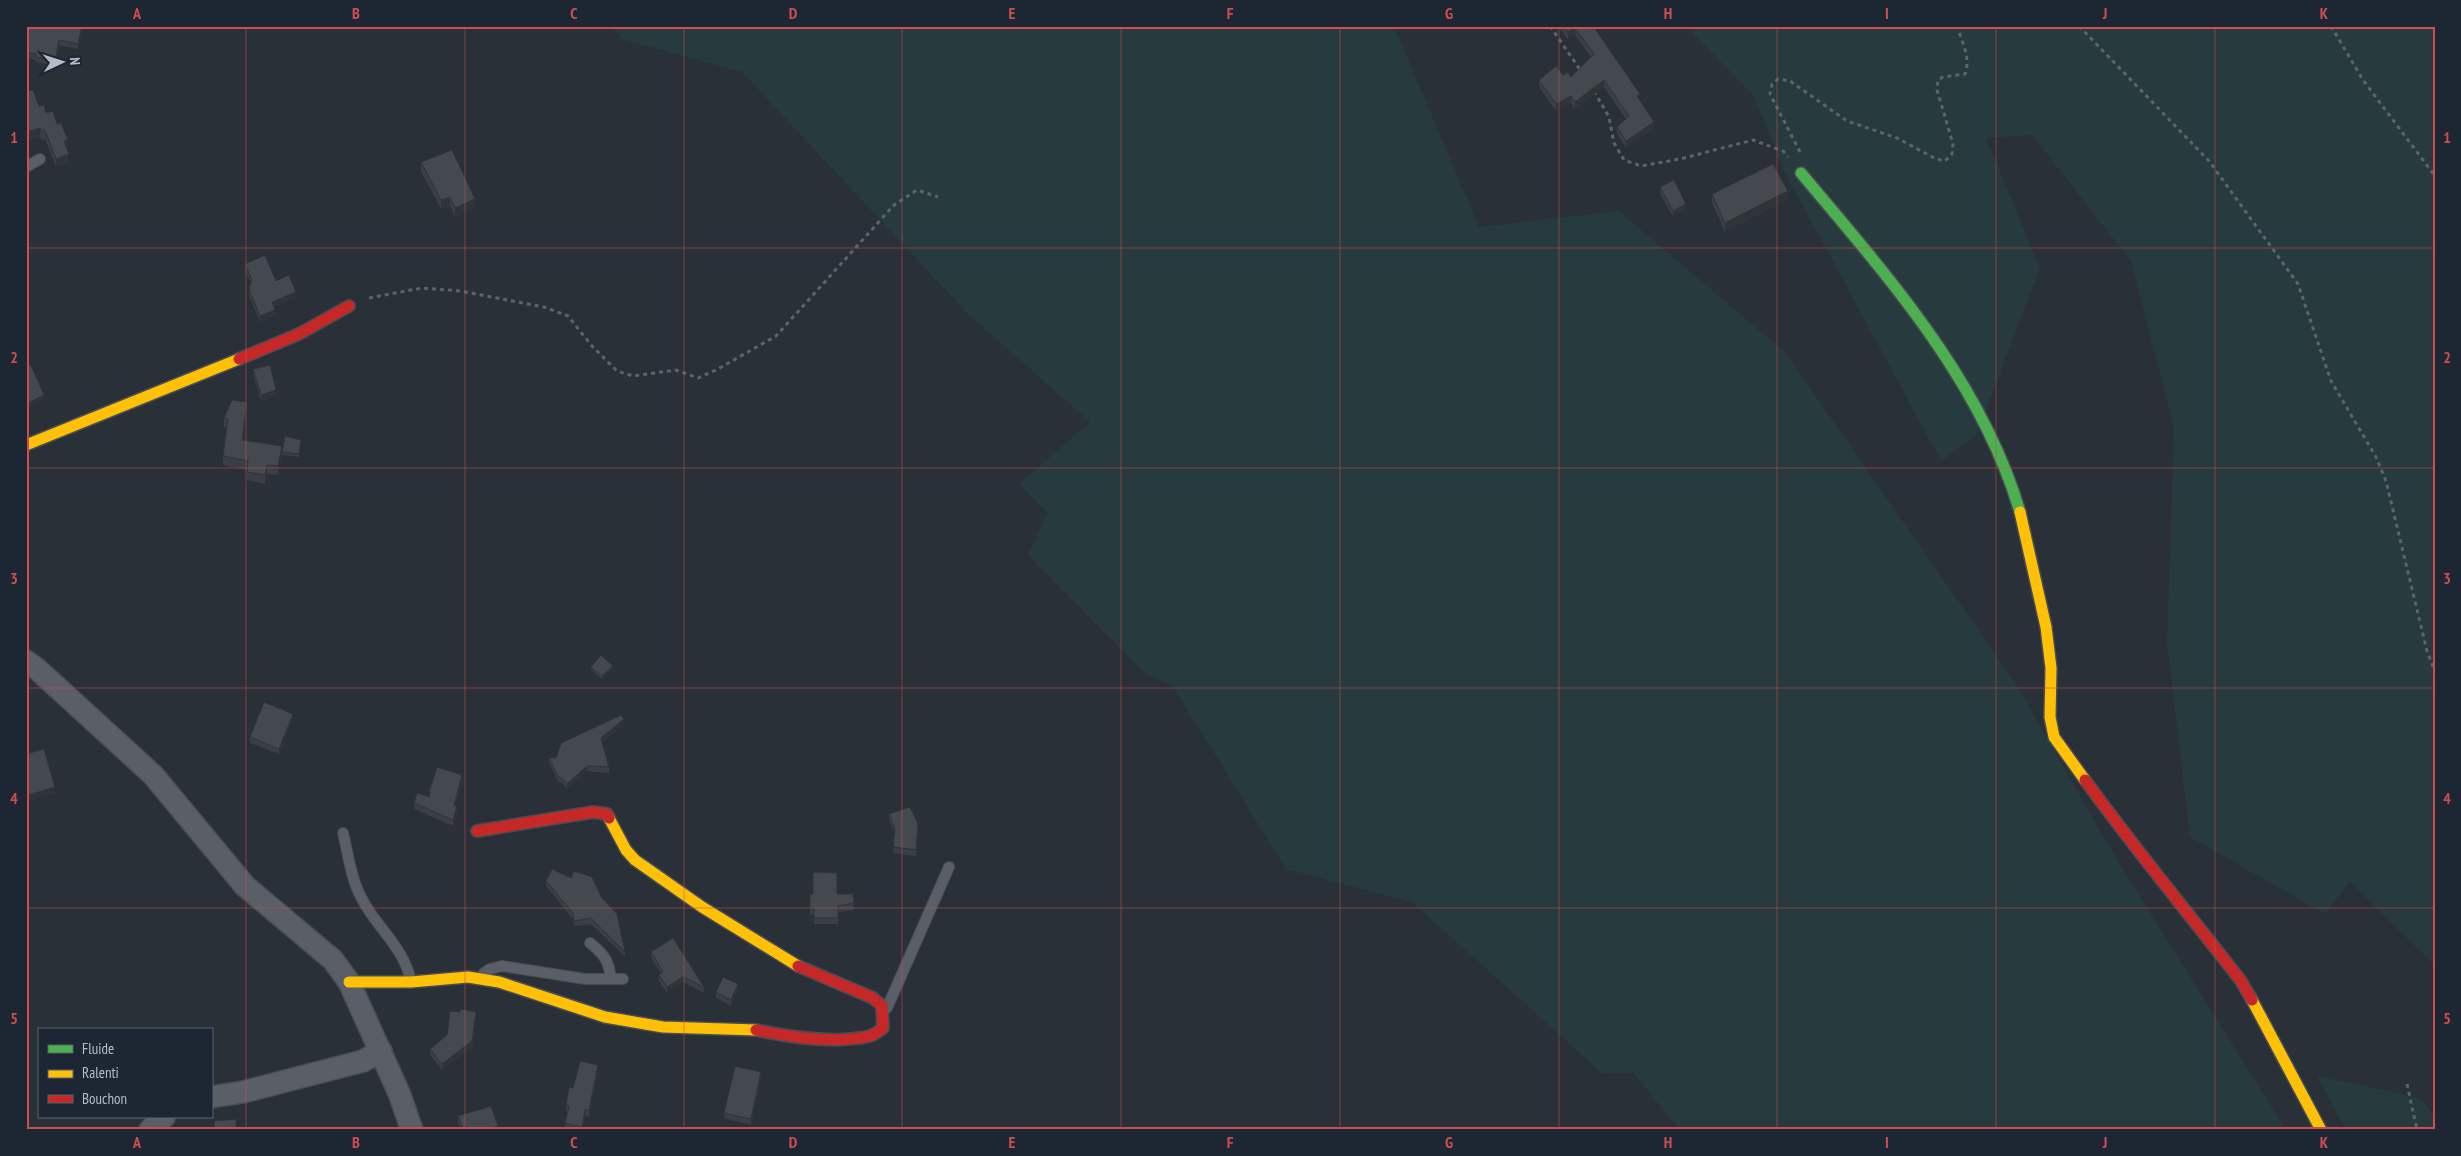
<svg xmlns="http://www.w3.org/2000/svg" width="2461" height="1156" font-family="'PT Sans Narrow',sans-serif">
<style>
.green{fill:#273a3e}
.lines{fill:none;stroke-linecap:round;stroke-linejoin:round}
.lane-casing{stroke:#484c53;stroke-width:12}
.street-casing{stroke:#484c53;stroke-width:24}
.fast-casing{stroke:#484c53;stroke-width:14}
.slow-casing{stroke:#484c53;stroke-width:14}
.jam-casing{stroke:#484c53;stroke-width:14}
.path{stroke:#5d636a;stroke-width:3;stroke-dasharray:4 4;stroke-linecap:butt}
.lane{stroke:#5a5e66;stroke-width:10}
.street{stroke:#5a5e66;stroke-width:21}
.fast{stroke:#4caf50;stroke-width:11}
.slow{stroke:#ffc107;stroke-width:11}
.jam{stroke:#c62828;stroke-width:11}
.wall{fill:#3a3f45}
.shaded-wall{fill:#303338}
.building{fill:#444950;stroke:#303338}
.grid{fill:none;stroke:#ce4d50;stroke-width:1;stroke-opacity:0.55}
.neatline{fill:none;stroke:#ce4d50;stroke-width:2}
.grid-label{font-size:16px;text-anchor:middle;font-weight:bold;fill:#ce4d50}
</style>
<rect width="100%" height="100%" fill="#2a3038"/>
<g class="green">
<path d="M611,26h783l85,201 140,-16 166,141 231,332 100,174 170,272h-606l-47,-57h-31l-190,-171 -126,-33 -114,-184 -25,-10 -119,-120 20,-42 -29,-29 71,-62 -122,-108 -226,-242 -121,-33z"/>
<path d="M1686,26h749v940l-85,-84 -25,32 -135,-77 -23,-195 7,-214 -43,-167 -99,-126 -46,3 54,130 -64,168 -35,25 -156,-288 -32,-78z"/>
<path d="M2317,1076l103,22 15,18v14h-89z"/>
</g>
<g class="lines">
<g class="lane-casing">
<g id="lane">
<path d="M26,167l14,-8"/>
<path d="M343,833c5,20 8,46 18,64 15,31 42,48 50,84"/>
<path d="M590,943c14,11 19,18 21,36"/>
<path d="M484,973l6,-4 12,-3 83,13h38"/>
<path d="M887,1008l62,-141"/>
</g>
</g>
<g class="street-casing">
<g id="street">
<path d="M26,661l10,7 117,107 92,111 88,74 16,22 50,111 13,37"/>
<path d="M211,1097l32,-5 120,-31 18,-10"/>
<path d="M150,1130l14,-13"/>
</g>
</g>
<g class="fast-casing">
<path id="fast" d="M1801,173c87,104 180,207 219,339"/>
</g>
<g class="slow-casing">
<g id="slow">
<path d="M26,445l213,-86"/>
<path d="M2020,512l26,115 5,41 -1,49 4,20 31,43"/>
<path d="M609,818l17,32 9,10 67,47 96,59"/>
<path d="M349,982h62l57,-5 31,5 106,35 58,10 93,3"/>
<path d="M2252,1000l69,130"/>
</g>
</g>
<g class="jam-casing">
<g id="jam">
<path d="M239,359l60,-25 50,-28"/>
<path d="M2085,780c50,69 104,134 156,201l11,19"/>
<path d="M477,831l116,-19 14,2 2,4"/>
<path d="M756,1030c33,7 80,14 114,6 4,-1 9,-5 13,-8l-1,-22 -9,-8 -75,-32"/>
</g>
</g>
<g class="path">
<path d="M1550,26l31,45"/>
<path d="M2079,26l130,135 89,123 33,97 45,76 10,24 41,170 8,21"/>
<path d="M2331,26l32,54 72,96"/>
<path d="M1594,91l15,26 5,26 10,17 17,6 39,-7 73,-19 30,11 5,6"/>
<path d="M1800,152l-30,-58 2,-10 6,-5 12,2 57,40 50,17 39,21 9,2 7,-7 1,-10 -16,-54 1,-10 5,-3 22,-3c6,-16 -3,-32 -8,-48"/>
<path d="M369,298l53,-10 38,3 84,16 24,9 24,30 25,25 16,5 43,-6 22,8 20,-9 58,-33 118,-131 23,-15 21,7"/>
<path d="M2407,1084l10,46"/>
</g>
<use href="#lane" class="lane"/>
<use href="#street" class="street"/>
<use href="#fast" class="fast"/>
<use href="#slow" class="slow"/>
<use href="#jam" class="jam"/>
</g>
<g class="wall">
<path d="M26,26l56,6 -4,17 -19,-4 -4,21 -19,-4v-2l-10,-2z"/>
<path d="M1558,26h35l47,74 14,29 -28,19 -9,-14v-7l9,-8 -22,-32 -29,22 -4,-6 -15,8 -17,-24v-7l24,-5 8,2 20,-20 -16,-22 -7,5z"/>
<path d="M26,91l13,15 7,7 22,36 1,14 -13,4 -11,-28 -4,1 -1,-3 -14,4z"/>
<path d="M421,162l54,46 -20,9 -5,-11 -9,3 -20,-38z"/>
<path d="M1660,187l26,23 -13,7 -13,-23z"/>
<path d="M1712,194l76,6 -63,32 -13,-29z"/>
<path d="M245,264l31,17 20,17 -22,9 1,8 -15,7 -11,-27v-6l2,-6 -6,-13z"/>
<path d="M253,369l23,27 -15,5 -8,-26z"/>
<path d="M247,411l-4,29 39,12 19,-9 -2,14 -17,-2 -4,20 -11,-1 -2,10 -18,-4v-10l-24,-5v-9l3,-29h-2v-9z"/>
<path d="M591,667l22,2 -11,10 -11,-9z"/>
<path d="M293,719l-14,35 -29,-11v-6z"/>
<path d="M624,724l-22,19 7,24v6l-22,-2 -20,18 -5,-6 -4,-1 -9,-19v-5h7z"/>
<path d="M26,754l29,39 -26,8 -3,-9z"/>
<path d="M462,782l-7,23 2,7 -4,14 -39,-17v-6l15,-6v-5z"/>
<path d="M889,814l29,16 -2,26 -23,-3 2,-19 -6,-14z"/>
<path d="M552,869l73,83v5l-34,-33 -17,2 -1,-7 -27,-33v-5z"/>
<path d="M810,894h43l1,16 -16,2v12h-24v-9h-4z"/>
<path d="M651,952l53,35v6l-21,-11 -16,11 -8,-12v-6l2,-2 -10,-15z"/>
<path d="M738,991l-7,15 -15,-8v-6z"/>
<path d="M476,1018l-4,29 -30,23 -12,-15v-6z"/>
<path d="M598,1071l-9,46 -4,-1 -3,14h-13l-4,-1v-6l3,-11 -2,-1v-6l7,-17z"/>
<path d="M761,1078l-10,47 -27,-7v-5z"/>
<path d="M458,1116l40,14h-37l-3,-8z"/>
</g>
<g class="shaded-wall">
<path d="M82,26v6l-4,17v-5z"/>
<path d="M1575,28v7l-7,5v-8z"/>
<path d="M59,40v5l-4,21v-5z"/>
<path d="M1604,80v7l-29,22v-7z"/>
<path d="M1571,96v7l-15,8v-7z"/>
<path d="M1654,122v7l-28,19v-7z"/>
<path d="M40,128v9l-14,4v-9z"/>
<path d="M68,140v9l-4,1v-9z"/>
<path d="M69,154v9l-13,4v-8z"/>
<path d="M1788,191v9l-63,32v-9z"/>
<path d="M450,197v9l-9,3v-9z"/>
<path d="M475,199v9l-20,9v-9z"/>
<path d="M1686,204v6l-13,7v-6z"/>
<path d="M296,292v6l-24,10v-6z"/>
<path d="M275,310v5l-15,7v-6z"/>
<path d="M276,390v6l-15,5v-6z"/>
<path d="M44,395v5l-18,9v-5z"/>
<path d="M247,402v9l-5,38v-9z"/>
<path d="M282,446v9l-4,20v-9z"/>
<path d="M267,465v9l-2,10v-9z"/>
<path d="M613,666v3l-11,10v-3z"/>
<path d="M293,714v5l-14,35v-5z"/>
<path d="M624,719v5l-23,20v-6z"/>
<path d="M587,766v5l-20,18v-5z"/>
<path d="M462,775v7l-8,29v-6z"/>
<path d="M55,787v6l-26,8v-6z"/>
<path d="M457,806v6l-4,14v-6z"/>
<path d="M683,977v5l-16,11v-6z"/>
<path d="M738,984v7l-7,15v-6z"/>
<path d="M476,1012v6l-4,29 -30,23v-6z"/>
<path d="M598,1065v6l-9,46v-7z"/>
<path d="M761,1072v6l-10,47v-6z"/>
<path d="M585,1110v6l-3,14z"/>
<path d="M498,1126v4h-12z"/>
</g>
<g class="building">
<path d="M26,26h56l-4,18 -19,-4 -4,21 -19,-4v-3l-10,-2z"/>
<path d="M1564,26h29l47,68 -3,2 17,26 -28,19 -9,-14 12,-11 -25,-36 -29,22 -4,-6 -15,8 -17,-24 17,-14 7,9 5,-3 3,5 23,-23 -19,-26 -7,4z"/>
<path d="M33,90l6,16 5,-1 2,8 7,-2 4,13 4,-1 7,17 -4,1 5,13 -13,5 -11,-29 -4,1 -1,-3 -14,4v-41z"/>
<path d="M452,150l23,49 -20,9 -5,-11 -9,3 -20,-38z"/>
<path d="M1773,164l15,27 -63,32 -13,-29z"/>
<path d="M1674,180l12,24 -13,7 -13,-24z"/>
<path d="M265,255l11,26 13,-6 7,17 -24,10 3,8 -15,6 -11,-27 3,-9 -7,-16z"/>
<path d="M26,362l2,4 3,-1 13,30 -18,9z"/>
<path d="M270,365l6,25 -15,5 -8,-26z"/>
<path d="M232,400l15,2 -5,38 40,6 -4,20 -11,-1 -2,10 -18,-3 1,-11 -25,-5 5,-37 -4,-1z"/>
<path d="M285,436l16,4 -2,14 -17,-2z"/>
<path d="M601,655l12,11 -11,10 -11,-9z"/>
<path d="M264,702l29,12 -14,35 -29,-12z"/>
<path d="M621,715l3,4 -23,19 8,29 -22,-1 -20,18 -5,-6 -4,-1 -9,-19h7l5,-15z"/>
<path d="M44,749l11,38 -26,8 -3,-9v-32z"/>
<path d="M437,767l25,8 -8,30 3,1 -4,14 -39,-17 3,-10 12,4 1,-3 -1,-2z"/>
<path d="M910,807l8,17 -2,26 -23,-3 2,-18 -6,-15z"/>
<path d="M552,869l19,9 3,-7 18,6 10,21 15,16 8,38 -34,-34 -17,3 -1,-8 -27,-32z"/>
<path d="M813,872l24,1v21h16l1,9 -16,3v12h-24v-10l-4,1v-15h3z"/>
<path d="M673,938l31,49 -21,-10 -16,10 -8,-12 4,-3 -12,-20z"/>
<path d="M723,977l15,7 -7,16 -15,-8z"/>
<path d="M461,1009l15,3 -4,29 -30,23 -12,-15 17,-14 3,-24 10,1z"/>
<path d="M580,1061l18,4 -9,45h-4l-3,17 -17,-4 4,-17 -3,-1 3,-18 4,1z"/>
<path d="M735,1066l26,6 -10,47 -27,-6z"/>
<path d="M491,1106l7,20 -12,4h-23l-5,-14z"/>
<path d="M236,1119v11h-21l-1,-9z"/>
</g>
<path class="grid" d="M246,26v1104M465,26v1104M684,26v1104M902,26v1104M1121,26v1104M1340,26v1104M1559,26v1104M1777,26v1104M1996,26v1104M2215,26v1104M26,248h2409M26,468h2409M26,688h2409M26,908h2409"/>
<rect width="2461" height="1156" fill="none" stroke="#1d2633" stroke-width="55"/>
<rect x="38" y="1028" width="175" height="90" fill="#1d2633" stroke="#59626f"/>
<rect x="48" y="1045" width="25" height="8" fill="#4caf50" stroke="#59626f"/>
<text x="82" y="1054" font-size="15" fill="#b4bcc9">Fluide</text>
<rect x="48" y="1070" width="25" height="8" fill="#ffc107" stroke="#59626f"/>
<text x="82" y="1078" font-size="15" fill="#b4bcc9">Ralenti</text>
<rect x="48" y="1095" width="25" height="8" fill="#c62828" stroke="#59626f"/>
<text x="82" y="1104" font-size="15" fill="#b4bcc9">Bouchon</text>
<g transform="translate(62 62) rotate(86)" stroke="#1d2633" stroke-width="4" paint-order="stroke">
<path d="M0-4L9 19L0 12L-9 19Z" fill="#b4bcc9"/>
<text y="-8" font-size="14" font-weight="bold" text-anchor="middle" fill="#b4bcc9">N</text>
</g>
<rect x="28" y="28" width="2406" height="1100" class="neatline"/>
<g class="grid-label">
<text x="137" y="19">A</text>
<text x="356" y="19">B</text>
<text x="574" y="19">C</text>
<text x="793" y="19">D</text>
<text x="1012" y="19">E</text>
<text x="1230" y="19">F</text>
<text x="1449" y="19">G</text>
<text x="1668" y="19">H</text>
<text x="1887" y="19">I</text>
<text x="2105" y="19">J</text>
<text x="2324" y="19">K</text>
<text x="14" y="143">1</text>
<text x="2447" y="143">1</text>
<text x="14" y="363">2</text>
<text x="2447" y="363">2</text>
<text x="14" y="584">3</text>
<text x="2447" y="584">3</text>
<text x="14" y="804">4</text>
<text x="2447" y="804">4</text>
<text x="14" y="1024">5</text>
<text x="2447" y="1024">5</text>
<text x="137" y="1148">A</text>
<text x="356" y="1148">B</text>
<text x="574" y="1148">C</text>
<text x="793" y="1148">D</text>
<text x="1012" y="1148">E</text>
<text x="1230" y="1148">F</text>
<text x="1449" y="1148">G</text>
<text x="1668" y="1148">H</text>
<text x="1887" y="1148">I</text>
<text x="2105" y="1148">J</text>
<text x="2324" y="1148">K</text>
</g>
</svg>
